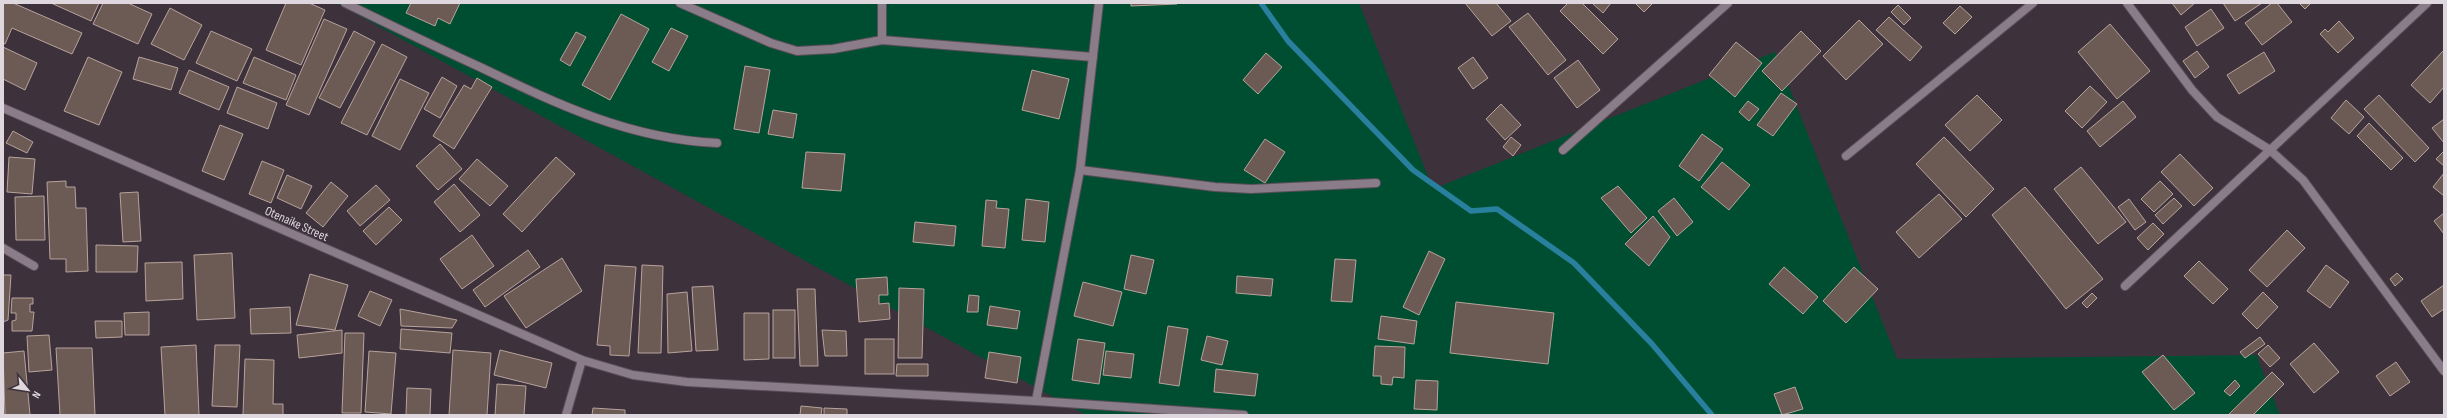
<svg xmlns="http://www.w3.org/2000/svg" width="2447" height="418" font-family="'Sofia Sans Condensed',sans-serif">
<style>
.green{fill:#004e32}
.lines{fill:none;stroke-linecap:round;stroke-linejoin:round}
.stream{stroke:#29809e;stroke-width:5.5}
.building{fill:#6c5b54;stroke:#b7a39c}
.lane-casing{stroke:#584e57;stroke-width:10}
.street-casing{stroke:#584e57;stroke-width:10}
.lane{stroke:#8a7c88;stroke-width:8}
.street{stroke:#8a7c88;stroke-width:8}
.labels{text-anchor:middle;stroke-width:3.5;stroke-linejoin:round;paint-order:stroke}
.street-label{font-size:13px;fill:#dfd7de;stroke:#3d313c}
</style>
<rect width="100%" height="100%" fill="#3d313c"/>
<path class="green" d="M336,3h1023l74,186 342,-137 122,307 363,-4 -3,2 22,56 6,2h-1199z"/>
<g class="lines">
<path class="stream" d="M1261,3l27,38 125,129 58,41 26,-2 77,54 78,81 60,71"/>
</g>
<g class="building">
<path d="M3,3h10l69,30 -10,21 -60,-26 -7,16 -2,-1z"/>
<path d="M51,3h48l-8,18z"/>
<path d="M103,3h25l24,11 -14,30 -45,-20z"/>
<path d="M286,3h23l16,7 -24,55 -35,-15z"/>
<path d="M411,3h49l-10,21 -12,-6 -3,8 -29,-13z"/>
<path d="M1131,3h46v1l-46,2z"/>
<path d="M1465,3h31l15,18 -19,15z"/>
<path d="M1568,3h14l36,36 -15,15 -43,-43z"/>
<path d="M1592,3h19l-8,10z"/>
<path d="M1635,3h18l-9,9z"/>
<path d="M2172,3h23l-14,12z"/>
<path d="M2223,3h39l-27,18z"/>
<path d="M2272,3h5l15,19 -30,23 -17,-22z"/>
<path d="M2299,3h12l-6,6z"/>
<path d="M1898,5l13,13 -7,7 -13,-13z"/>
<path d="M1960,6l12,11 -17,17 -12,-11z"/>
<path d="M170,8l32,17 -18,35 -33,-16z"/>
<path d="M2211,9l13,19 -27,18 -12,-19z"/>
<path d="M1528,13l38,47 -18,15 -39,-48z"/>
<path d="M621,14l28,15 -39,71 -28,-15z"/>
<path d="M1889,17l33,30 -12,14 -34,-31z"/>
<path d="M324,19l23,10 -38,86 -23,-10z"/>
<path d="M1859,20l24,24 -37,36 -23,-24z"/>
<path d="M2339,21l15,17 -16,15 -18,-19 5,-5 3,3z"/>
<path d="M2110,24l40,47 -33,28 -39,-47z"/>
<path d="M671,28l17,8 -19,35 -17,-9z"/>
<path d="M211,31l41,18 -15,32 -41,-18z"/>
<path d="M354,31l21,11 -35,66 -21,-10z"/>
<path d="M1801,31l20,20 -39,40 -20,-20z"/>
<path d="M576,32l10,5 -16,29 -10,-6z"/>
<path d="M1736,42l26,21 -27,34 -26,-22z"/>
<path d="M382,44l25,13 -40,78 -26,-12z"/>
<path d="M3,47l34,16 -12,27 -22,-11z"/>
<path d="M2444,50v37l-14,16 -19,-18z"/>
<path d="M2197,51l12,16 -14,11 -12,-17z"/>
<path d="M2264,52l11,19 -36,23 -12,-19z"/>
<path d="M1266,53l16,14 -24,27 -15,-14z"/>
<path d="M88,57l34,15 -23,53 -35,-14z"/>
<path d="M139,57l39,11 -7,22 -38,-11z"/>
<path d="M254,57l42,18 -10,25 -43,-17z"/>
<path d="M1473,57l15,21 -15,11 -15,-21z"/>
<path d="M1578,60l22,30 -23,18 -23,-30z"/>
<path d="M745,66l25,4 -11,63 -25,-4z"/>
<path d="M189,70l40,17 -10,23 -40,-17z"/>
<path d="M1032,70l37,9 -10,40 -37,-9z"/>
<path d="M442,77l15,9 -17,32 -16,-9z"/>
<path d="M477,78l15,9 -38,62 -21,-13 31,-51 7,4z"/>
<path d="M400,79l29,14 -29,57 -28,-14z"/>
<path d="M2090,86l17,16 -25,26 -17,-17z"/>
<path d="M237,87l40,16 -9,26 -41,-16z"/>
<path d="M1781,93l16,11 -24,32 -16,-11z"/>
<path d="M1977,95l25,25 -32,31 -25,-26z"/>
<path d="M2379,95l50,53 -14,14 -51,-53z"/>
<path d="M2346,100l18,17 -15,17 -18,-16z"/>
<path d="M1748,101l11,8 -10,12 -10,-9z"/>
<path d="M2123,101l13,16 -36,30 -13,-16z"/>
<path d="M1501,104l20,21 -16,15 -19,-21z"/>
<path d="M773,110l24,4 -4,24 -25,-4z"/>
<path d="M2444,119v24l-12,-15z"/>
<path d="M2369,123l34,35 -12,12 -34,-34z"/>
<path d="M220,125l23,9 -19,46 -22,-9z"/>
<path d="M13,131l20,11 -6,11 -21,-10z"/>
<path d="M1702,134l21,15 -24,32 -20,-15z"/>
<path d="M1511,137l10,8 -8,11 -10,-9z"/>
<path d="M1944,137l50,52 -28,28 -50,-53z"/>
<path d="M1265,139l20,13 -20,31 -21,-13z"/>
<path d="M440,144l22,25 -24,21 -22,-24z"/>
<path d="M2444,151v15l-8,-7z"/>
<path d="M806,152l39,2 -4,37 -39,-3z"/>
<path d="M2180,154l33,34 -19,18 -33,-34z"/>
<path d="M9,157l26,2 -3,35 -25,-2z"/>
<path d="M556,157l19,17 -53,58 -19,-18z"/>
<path d="M477,159l31,27 -18,20 -31,-27z"/>
<path d="M262,161l22,9 -13,33 -22,-9z"/>
<path d="M1722,162l28,23 -21,25 -28,-23z"/>
<path d="M2081,167l45,55 -28,22 -44,-55z"/>
<path d="M2444,173v23l-11,-9z"/>
<path d="M287,175l25,11 -11,23 -24,-11z"/>
<path d="M66,181v6h9l1,21h10l2,63 -22,1v-13h-16l-3,-77z"/>
<path d="M2160,181l13,13 -19,18 -13,-13z"/>
<path d="M331,182l17,14 -25,31 -17,-14z"/>
<path d="M454,184l26,31 -20,17 -26,-30z"/>
<path d="M376,185l14,15 -30,26 -13,-15z"/>
<path d="M1618,186l29,32 -16,15 -30,-35z"/>
<path d="M2025,187l78,92 -37,30 -74,-94z"/>
<path d="M138,192l3,49 -18,1 -3,-49z"/>
<path d="M1939,194l23,25 -43,39 -23,-26z"/>
<path d="M44,196l1,44h-29l-1,-43z"/>
<path d="M1674,198l19,24 -16,14 -19,-25z"/>
<path d="M2174,198l8,8 -19,18 -8,-9z"/>
<path d="M1026,199l23,3 -4,40 -23,-2z"/>
<path d="M2129,199l17,23 -11,8 -17,-23z"/>
<path d="M986,200l11,1 -1,7 13,1 -4,39 -23,-2z"/>
<path d="M389,207l13,13 -26,25 -13,-14z"/>
<path d="M2444,213v21l-10,-13z"/>
<path d="M1653,216l17,21 -21,29 -24,-22z"/>
<path d="M915,222l41,4 -2,20 -41,-4z"/>
<path d="M2153,223l11,11 -16,16 -11,-12z"/>
<path d="M2287,230l18,18 -38,39 -18,-17z"/>
<path d="M472,235l22,31 -32,23 -22,-30z"/>
<path d="M96,245l42,1 -1,26h-41z"/>
<path d="M528,250l12,17 -55,40 -12,-17z"/>
<path d="M1429,251l16,8 -26,56 -16,-8z"/>
<path d="M232,253l3,65 -38,2 -3,-65z"/>
<path d="M1131,255l23,5 -8,34 -22,-5z"/>
<path d="M562,258l20,33 -56,37 -22,-32z"/>
<path d="M1335,259l21,1 -4,42 -21,-1z"/>
<path d="M2199,261l29,28 -15,15 -29,-28z"/>
<path d="M182,262l1,37 -37,2 -1,-38z"/>
<path d="M605,265l31,2 -7,89 -19,-1v-9l-13,-1z"/>
<path d="M642,265l21,1 -2,87h-23z"/>
<path d="M2326,265l23,17 -19,26 -23,-17z"/>
<path d="M1784,267l34,30 -15,17 -34,-30z"/>
<path d="M1854,267l24,22 -32,34 -23,-22z"/>
<path d="M2397,273l6,6 -8,7 -5,-7z"/>
<path d="M310,274l38,11 -13,45 -39,-5z"/>
<path d="M3,275h8l-3,45 -5,2z"/>
<path d="M1237,276l36,3 -2,17 -35,-3z"/>
<path d="M887,277l1,18h-9v9l10,-1 1,16 -31,3 -3,-43z"/>
<path d="M1083,282l39,10 -9,34 -39,-10z"/>
<path d="M2444,285v24l-12,8 -11,-16z"/>
<path d="M713,286l5,64 -22,1 -4,-64z"/>
<path d="M899,288l25,1 -2,69h-24z"/>
<path d="M797,289h18l3,77h-18z"/>
<path d="M370,291l22,9 -12,26 -22,-10z"/>
<path d="M687,292l5,59 -24,2 -1,-59z"/>
<path d="M2263,292l15,15 -21,22 -15,-15z"/>
<path d="M2092,293l5,5 -10,10 -5,-5z"/>
<path d="M969,295l10,1 -1,16h-11z"/>
<path d="M12,298h21v6h-3v8h4l-2,19h-20v-10l4,-1v-7h-5z"/>
<path d="M1456,302l98,11 -6,51 -98,-11z"/>
<path d="M990,306l30,5 -3,18 -30,-4z"/>
<path d="M290,307l1,26 -40,1 -1,-25z"/>
<path d="M400,309l57,11 -5,8 -51,-2z"/>
<rect x="773" y="310" width="22" height="48"/>
<path d="M149,312v23h-24l-1,-22z"/>
<path d="M744,313h25v46l-25,1z"/>
<path d="M1381,316l36,5 -3,23 -36,-5z"/>
<path d="M95,321h27v16l-26,1z"/>
<path d="M1168,326l20,3 -9,57 -20,-3z"/>
<path d="M401,329l51,4 -2,20 -50,-4z"/>
<path d="M342,330v23l-43,5 -2,-23z"/>
<path d="M822,330l24,1 1,25h-22z"/>
<path d="M345,333h19l-3,80h-19z"/>
<path d="M49,335l3,35 -23,2 -2,-36z"/>
<path d="M1207,336l21,5 -6,24 -21,-5z"/>
<path d="M2260,337l5,7 -20,14 -5,-6z"/>
<rect x="865" y="339" width="29" height="35"/>
<path d="M1078,339l27,4 -6,41 -27,-4z"/>
<path d="M2314,343l25,29 -25,21 -24,-29z"/>
<path d="M196,345l3,70h-34l-4,-68z"/>
<path d="M215,345h25l-3,62 -25,-1z"/>
<path d="M2268,345l12,13 -10,9 -12,-13z"/>
<path d="M1375,346l30,1 -1,31 -11,-1 -1,8 -11,-1v-8h-8z"/>
<path d="M56,348h36l3,67h-35z"/>
<path d="M453,350l38,3 -4,62h-38z"/>
<path d="M500,350l52,13 -6,25 -52,-13z"/>
<path d="M24,351l6,64h-25l-2,-62z"/>
<path d="M369,351l27,2 -5,61 -26,-2z"/>
<path d="M1106,351l28,3 -3,24 -28,-3z"/>
<path d="M989,352l32,5 -4,26 -32,-5z"/>
<path d="M2163,355l32,38 -21,17 -32,-38z"/>
<path d="M245,359l29,1 -1,44h10v11h-40z"/>
<path d="M2396,362l14,20 -20,14 -14,-20z"/>
<path d="M897,364h31v12h-32z"/>
<path d="M1216,369l42,5 -3,22 -41,-4z"/>
<path d="M2272,372l12,12 -31,31h-25z"/>
<path d="M1416,380l22,1 -1,29 -23,-1z"/>
<path d="M2235,380l5,6 -10,10 -6,-5z"/>
<path d="M497,384l29,2 -2,29h-29z"/>
<path d="M1795,387l8,22 -21,6 -8,-21z"/>
<path d="M407,388l24,1 -1,26h-24z"/>
<path d="M801,406l21,2 -1,7h-21z"/>
<path d="M593,408l32,2v5h-33z"/>
<path d="M824,408l23,1v6h-23z"/>
</g>
<g class="lines">
<g class="lane-casing">
<path id="lane" d="M1080,170l135,17 36,2 125,-6"/>
</g>
<g class="street-casing">
<g id="street">
<path d="M345,3c45,22 91,44 137,65 77,37 148,71 235,75"/>
<path d="M680,3l91,40 26,8 36,-2 49,-9 211,17"/>
<path d="M882,3v37"/>
<path d="M2127,3l65,87 25,27 53,33 33,30 141,191"/>
<path d="M3,108l579,252"/>
<path d="M1563,150l165,-147"/>
<path d="M1846,156l187,-153"/>
<path d="M3,248l31,18"/>
<path d="M2125,286l302,-283"/>
<path d="M1036,401l208,14"/>
<path d="M566,415l16,-55 51,15 54,7 349,19 44,-231 19,-167"/>
</g>
</g>
<use href="#lane" class="lane"/>
<use href="#street" class="street"/>
</g>
<g class="labels">
<g class="street-label">
<text transform="translate(297 223) rotate(24)" y="5">Otenaike Street</text>
</g>
</g>
<rect width="2447" height="418" fill="none" stroke="#dfd7de" stroke-width="8"/>
<g transform="translate(28 390) rotate(120)" stroke="#3d313c" stroke-width="3" paint-order="stroke">
<path d="M0-3L7 15L0 10L-7 15Z" fill="#dfd7de"/>
<text y="-6" font-size="11" font-weight="bold" text-anchor="middle" fill="#dfd7de">N</text>
</g>
</svg>
